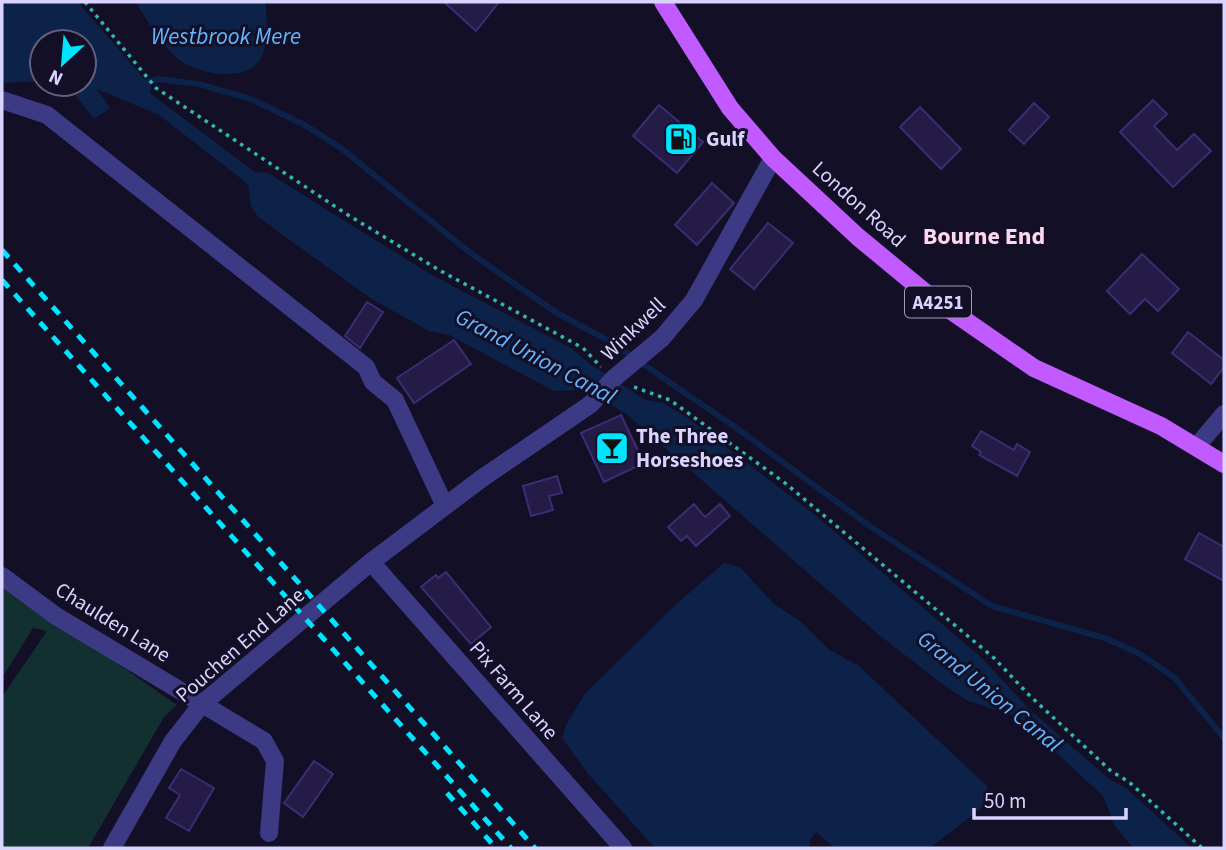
<svg xmlns="http://www.w3.org/2000/svg" width="1226" height="850" font-family="'Source Sans 3',sans-serif">
<style>
.green{fill:#12302f}
.water{fill:#0c2248}
.lines{fill:none;stroke-linecap:round;stroke-linejoin:round}
.stream{stroke:#0c2248;stroke-width:6}
.building{fill:#241b47;stroke:#3b2d73;stroke-width:2}
.path{stroke:#2fb8b0;stroke-width:3.5;stroke-dasharray:3.5 5;stroke-linecap:butt}
.minor{stroke:#3d3a85;stroke-width:18}
.major{stroke:#c25bff;stroke-width:18}
.rail{stroke:#00e5ff;stroke-width:5;stroke-dasharray:10 9;stroke-linecap:butt}
.labels{text-anchor:middle;stroke-width:6;stroke-linejoin:round;paint-order:stroke}
.shield{fill:#130f26;stroke:#9e99be;stroke-width:2}
.shield-label{font-size:19px;font-weight:bold;fill:#d9d4ff}
.poi-label{font-size:21px;font-weight:bold;fill:#d9d4ff;stroke:#130f26;text-anchor:start}
.street-label{font-size:21px;fill:#d9d4ff;stroke:#130f26}
.water-label{font-size:23px;font-style:italic;fill:#62b6ff;stroke:#130f26}
.quarter-label{font-size:24px;font-weight:bold;fill:#ffd6f0;stroke:#130f26}
</style>
<rect width="100%" height="100%" fill="#130f26"/>
<path class="green" d="M2,583l175,122 -13,12 -76,131h-86v-151l45,-66 -14,-3 -31,50z"/>
<g class="water">
<path d="M2,2h76l73,85 -1,6 105,79 13,1 162,101 141,74 19,16 56,36 17,3 25,15 126,96 169,145 45,49 81,71 17,9 66,60h-59l-18,-22 -12,-30 -85,-79 -50,-16 -23,-15 -66,-51 -253,-221 -37,-24 -35,1 -105,-56 -20,-4 -59,-33 -112,-81 -7,-11 -3,-22 -89,-69 -62,-26 13,19 -16,11 -28,-35h18v-42h-42v39l-40,2z"/>
<path d="M135,2h131c0,17 3,38 -4,54 -12,29 -66,18 -84,3 -18,-15 -30,-38 -43,-57z"/>
<path d="M724,563l16,4 33,36 27,18 30,29 29,16 128,120 1,17 -58,45h-95l-19,-16 -6,8v8h-155l-66,-73 -27,-37 4,-13 18,-30 90,-89z"/>
</g>
<g class="lines">
<path class="stream" d="M140,84l19,-5 39,5 53,15 52,25 38,24 127,103 51,36 38,26 52,28 126,86 136,100 121,79 113,32 35,16 34,23 50,61"/>
</g>
<g class="building">
<path d="M444,2h55l-23,29z"/>
<path d="M1153,100l14,14 -13,12 23,24 17,-16 17,17 -38,36 -53,-55z"/>
<path d="M1034,103l15,14 -25,27 -15,-14z"/>
<path d="M659,105l44,37 -26,31 -44,-37z"/>
<path d="M920,107l41,42 -20,20 -41,-42z"/>
<path d="M712,183l22,20 -37,42 -22,-20z"/>
<path d="M768,223l25,20 -39,46 -24,-20z"/>
<path d="M1142,254l37,35 -21,22 -13,-12 -15,15 -23,-23z"/>
<path d="M367,302l16,10 -23,36 -15,-12z"/>
<path d="M1188,332l36,28v7l-13,17 -39,-31z"/>
<path d="M454,340l17,24 -57,39 -17,-25z"/>
<path d="M621,415l23,48 -40,19 -23,-49z"/>
<path d="M981,431l33,19 3,-6 13,8 -13,24 -38,-21 2,-3 -9,-6z"/>
<path d="M557,476l5,17 -13,3 4,14 -22,6 -8,-30z"/>
<path d="M694,504l11,13 15,-13 10,12 -34,30 -9,-10 -6,5 -13,-14z"/>
<path d="M1199,533l25,14v34l-39,-22z"/>
<path d="M446,572l45,55 -20,17 -50,-57 15,-12 2,3z"/>
<path d="M314,761l19,13 -30,43 -19,-14z"/>
<path d="M181,769l33,19 -25,43 -23,-13 14,-23 -11,-7z"/>
</g>
<g class="lines">
<g class="path">
<path d="M85,2l71,86 192,127 91,55 144,78 18,19"/>
<path d="M634,387l36,13 115,83 209,175 35,37 82,76 18,11 73,66"/>
</g>
<g class="minor">
<path d="M2,100l45,15 319,252 7,15 22,18 50,106"/>
<path d="M1197,446l27,-32"/>
<path d="M371,562l252,286"/>
<path d="M2,576l54,40 208,125 11,20 -6,72"/>
<path d="M112,848l61,-107 29,-37 169,-142 110,-83 110,-75 22,-25 49,-41 32,-38 79,-142"/>
</g>
<path class="major" d="M663,2l67,106 43,50 85,79 69,57 107,74 127,58 63,38"/>
<g class="rail">
<path d="M2,250l533,598"/>
<path d="M2,280l509,568"/>
<path d="M447,793l49,55"/>
</g>
</g>
<defs>
<g id="fuel-square" transform="scale(1.75)"><rect x="-9" y="-9" width="18" height="18" rx="4" fill="#00e5ff" stroke="#130f26"/><path d="M-5.5-6h7V0h2V4h1.3V-2.5L3-4.5l.8-.8L6-3V5H2.5V1h-1V6h-7ZM-4.2-4.7v3.2H.2V-4.7Z" fill="#111"/></g>
<g id="bar-square" transform="scale(1.75)"><rect x="-9" y="-9" width="18" height="18" rx="4" fill="#00e5ff" stroke="#130f26"/><path d="M-6-5H6L.8 .8V4.5H3.5V6h-7V4.5H-.8V.8Z" fill="#111"/></g>
</defs>
<g fill-rule="evenodd">
<use href="#fuel-square" x="681" y="139"/>
<use href="#bar-square" x="612" y="448"/>
</g>
<g class="labels">
<rect class="shield" x="905" y="286.5" width="66" height="31" rx="5"/>
<g class="shield-label">
<text x="938" y="309">A4251</text>
</g>
<g class="poi-label">
<text x="706" y="146">Gulf</text>
<text x="636" y="443">The Three<tspan x="636" dy="24">Horseshoes</tspan></text>
</g>
<g class="street-label">
<text transform="translate(859 204) rotate(42)" y="7">London Road</text>
<text transform="translate(633 329) rotate(-44)" y="7">Winkwell</text>
<text transform="translate(113 622) rotate(32)" y="7">Chaulden Lane</text>
<text transform="translate(240 645) rotate(-41)" y="7">Pouchen End Lane</text>
<text transform="translate(514 690) rotate(49)" y="7">Pix Farm Lane</text>
</g>
<g class="water-label">
<text x="226" y="44">Westbrook Mere</text>
<text transform="translate(536 356) rotate(28)" y="8">Grand Union Canal</text>
<text transform="translate(990 691) rotate(39)" y="8">Grand Union Canal</text>
</g>
<g class="quarter-label">
<text x="984" y="244">Bourne End</text>
</g>
</g>
<rect width="1226" height="850" fill="none" stroke="#d9d4ff" stroke-width="7"/>
<g transform="translate(63 63) rotate(206)"><circle r="33" fill="#130f26" stroke="#625e7d" stroke-width="2"/>
<path d="M0-5L12 26L0 18L-12 26Z" fill="#00e5ff"/>
<text y="-10" font-size="19" font-weight="bold" text-anchor="middle" fill="#d9d4ff">N</text>
</g>
<path d="M974 808v10h152v-10" fill="none" stroke="#d9d4ff" stroke-width="3.5"/>
<text x="984" y="808" font-size="21" fill="#d9d4ff" stroke="#130f26" stroke-width="5" paint-order="stroke">50 m</text>
</svg>
